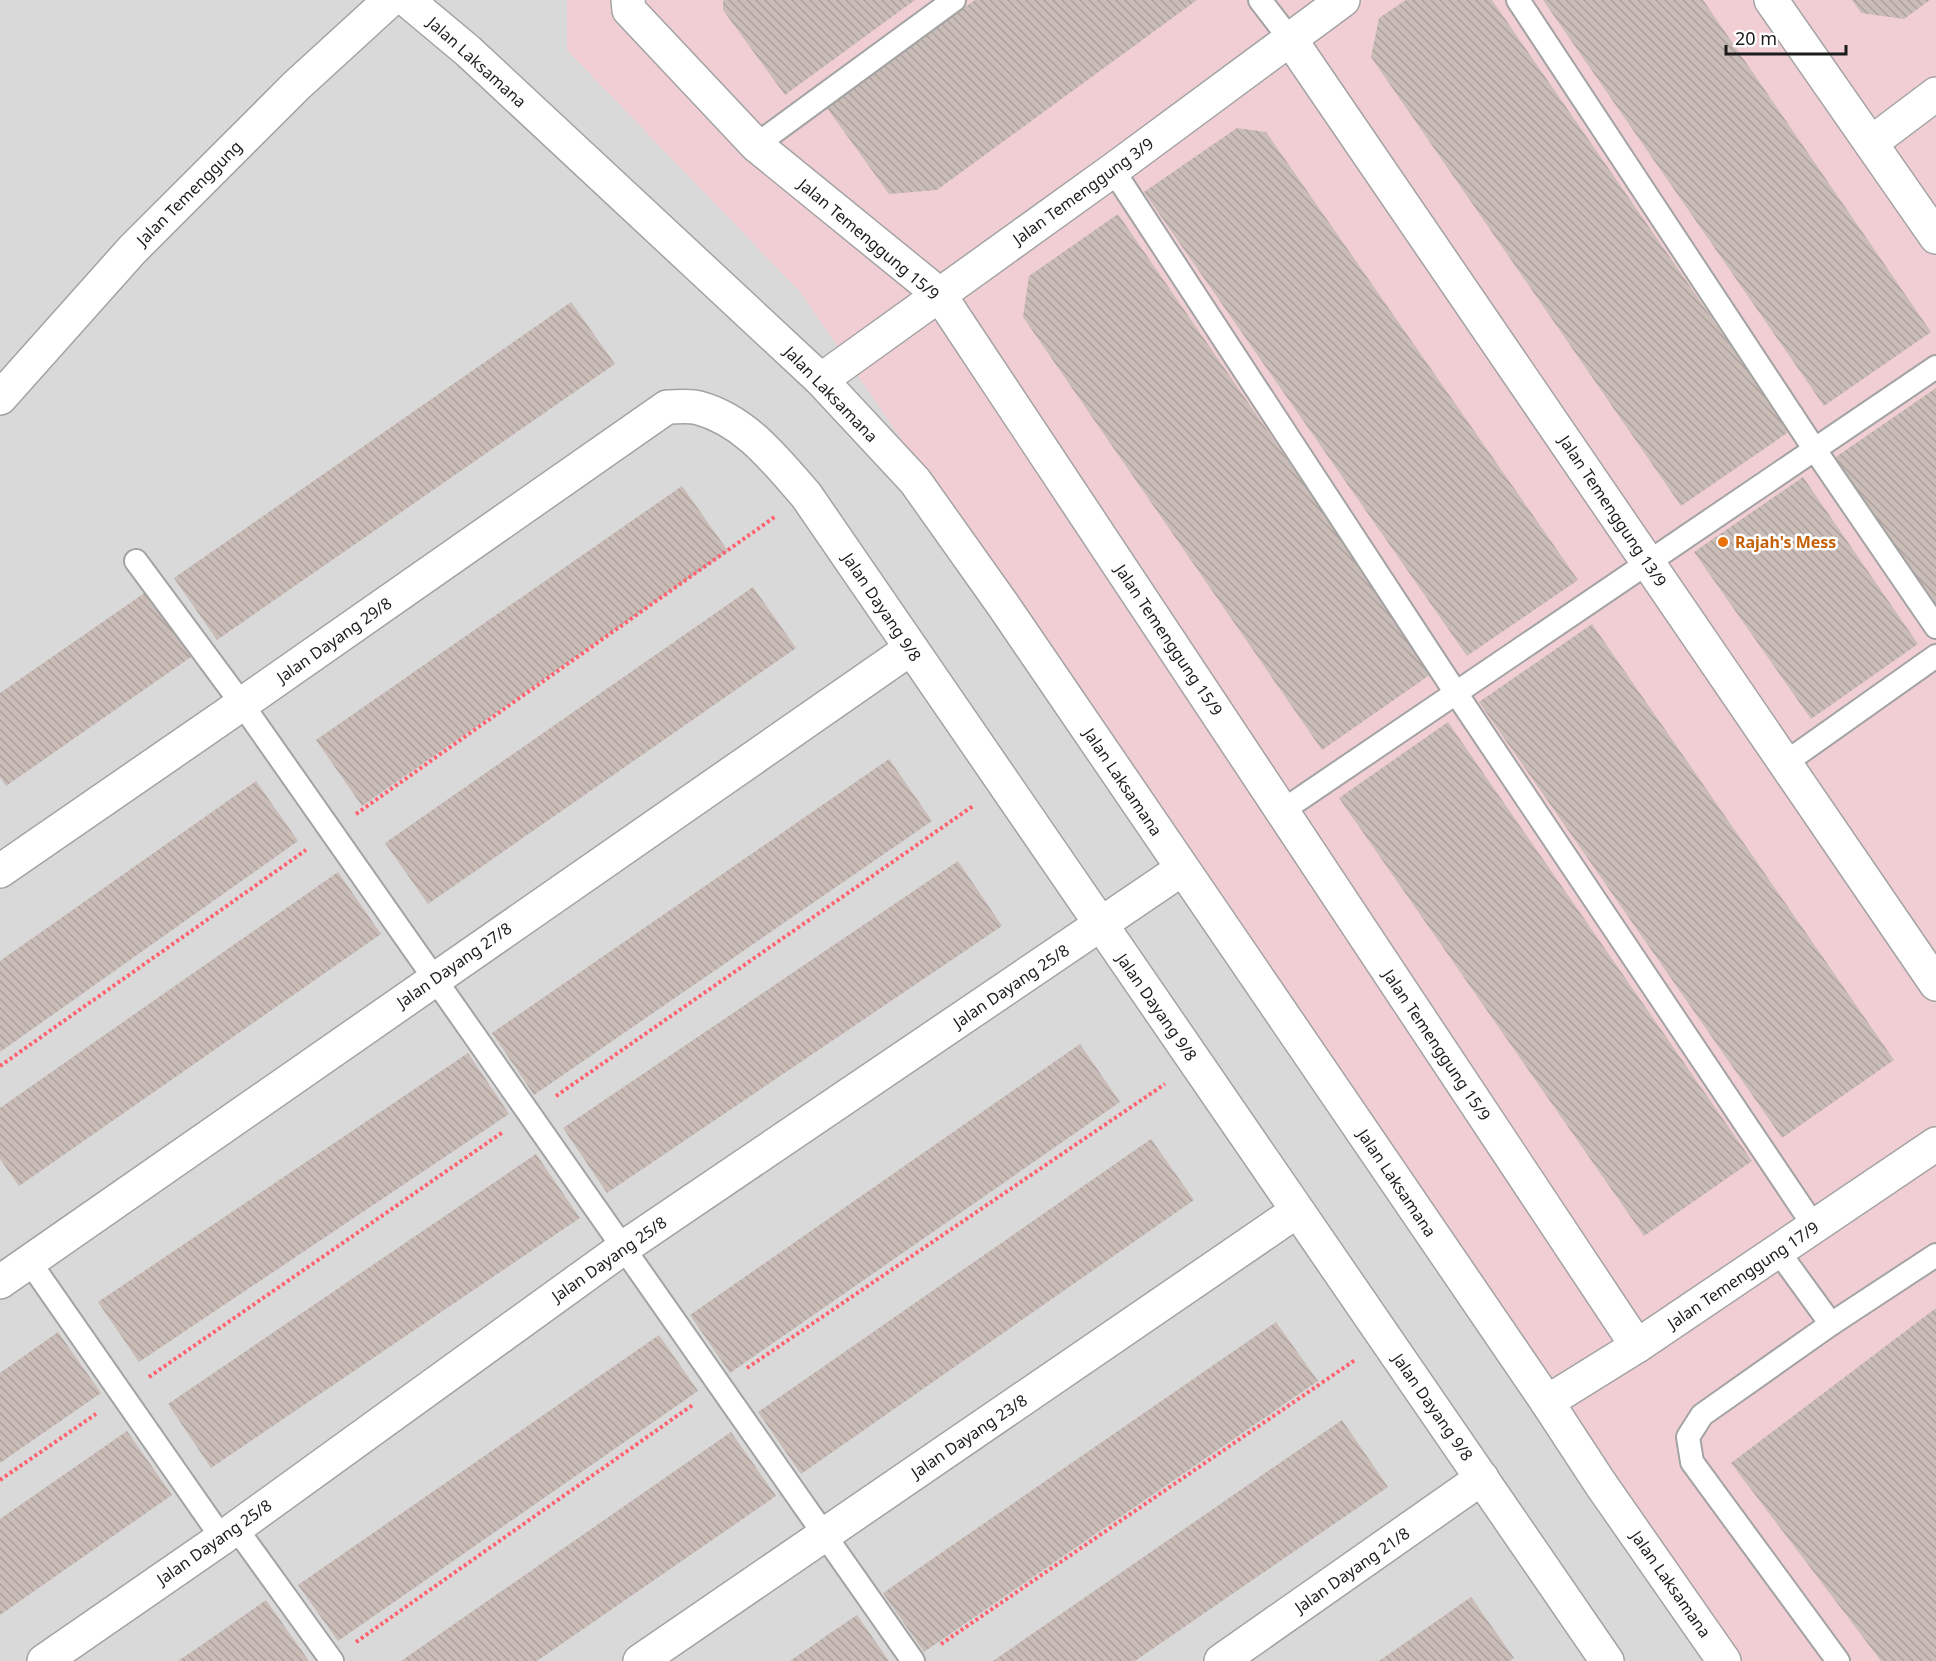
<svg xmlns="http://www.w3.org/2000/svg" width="1936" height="1661" font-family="'Noto Sans',sans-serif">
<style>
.residential{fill:#dad9d9}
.commercial{fill:#f1ced4}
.building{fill:url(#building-back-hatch)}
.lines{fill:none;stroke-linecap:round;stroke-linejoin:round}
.service-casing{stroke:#a3a3a3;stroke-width:26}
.minor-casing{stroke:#a3a3a3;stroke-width:36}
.tertiary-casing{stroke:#a3a3a3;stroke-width:36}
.path{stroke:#ff616f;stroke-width:4;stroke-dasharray:3 3;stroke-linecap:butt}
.service{stroke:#fff;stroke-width:22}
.minor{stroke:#fff;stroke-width:33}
.tertiary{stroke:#fff;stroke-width:33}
.food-dot{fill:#e8710a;stroke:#fff;stroke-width:2}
.labels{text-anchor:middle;stroke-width:5;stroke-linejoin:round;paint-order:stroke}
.street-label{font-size:16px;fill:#1c1c1c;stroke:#fff}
.food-label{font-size:16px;font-weight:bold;fill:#c56008;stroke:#fff;text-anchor:start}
</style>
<defs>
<pattern id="building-back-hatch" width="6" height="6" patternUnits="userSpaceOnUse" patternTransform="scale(1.5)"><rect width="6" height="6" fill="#cabcb7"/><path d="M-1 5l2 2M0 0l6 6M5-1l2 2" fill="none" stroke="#ada19d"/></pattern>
</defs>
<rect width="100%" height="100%" fill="#eee7e1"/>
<rect class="residential" x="0" y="0" width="1936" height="1661"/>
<path class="commercial" d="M567,0h1369v1661h-197l-938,-1368 -234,-243z"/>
<g class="building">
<path d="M723,0h192l-130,95 -62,-85z"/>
<path d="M975,0h222l-260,190 -48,4 -62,-86z"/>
<path d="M1406,0h86l298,431 -109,75 -310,-449 8,-39z"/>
<path d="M1543,0h160l228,332 -107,74z"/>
<path d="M1852,0h78l-26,19 -43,-6z"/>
<path d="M1237,128l29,4 312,448 -111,76 -323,-464z"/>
<path d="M1118,214l316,458 -112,78 -299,-433 6,-41z"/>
<path d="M571,302l44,62 -398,276 -43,-62z"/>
<path d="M1936,388v226l-106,-153z"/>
<path d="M1803,477l115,167 -107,75 -117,-167z"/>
<path d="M682,486l46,65 -366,255 -46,-66z"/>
<path d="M753,587l43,61 -368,256 -43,-61z"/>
<path d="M146,592l45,65 -185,129 -6,-9v-84z"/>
<path d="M1592,624l302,436 -112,78 -303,-436z"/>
<path d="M1448,722l304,439 -108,75 -305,-438z"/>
<path d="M889,759l43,62 -398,274 -42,-62z"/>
<path d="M256,781l42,60 -298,211v-91z"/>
<path d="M958,861l44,65 -395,267 -44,-65z"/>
<path d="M338,872l43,62 -362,252 -19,-27v-51z"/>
<path d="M1080,1044l40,58 -390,271 -40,-58z"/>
<path d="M468,1053l41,61 -370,248 -41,-60z"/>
<path d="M1151,1139l43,61 -393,274 -43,-62z"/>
<path d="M536,1154l44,64 -369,250 -43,-64z"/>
<path d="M1936,1308v353h-55l-150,-198z"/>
<path d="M1276,1322l42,59 -394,271 -41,-59z"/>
<path d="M58,1332l43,61 -101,70v-90z"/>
<path d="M659,1335l39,56 -360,250 -40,-56z"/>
<path d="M1342,1420l46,67 -150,103 -103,71h-142z"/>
<path d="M127,1431l45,64 -172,120v-96z"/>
<path d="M731,1432l45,64 -213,147 -26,18h-136z"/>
<path d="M1471,1597l43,61 -4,3h-131z"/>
<path d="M266,1600l43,61h-131l28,-19z"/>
<path d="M857,1615l32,46h-99l36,-25z"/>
</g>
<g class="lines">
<g class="service-casing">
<g id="service">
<path d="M1260,0l30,39"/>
<path d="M1518,0l297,450 121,177"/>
<path d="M756,145l198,-145"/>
<path d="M1113,170l343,523 358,533"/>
<path d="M136,561l106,143 671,957"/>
<path d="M1785,763l151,-107"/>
<path d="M1282,811l654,-444"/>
<path d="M1778,1251l53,73"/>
<path d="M29,1261l193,277"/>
<path d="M236,1528l96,133"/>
<path d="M1838,1661l-146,-199 -4,-25 14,-22 129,-91 105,-69"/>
</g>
</g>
<g class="minor-casing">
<g id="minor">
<path d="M628,0l1,10 127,135 183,149 698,1052"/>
<path d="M1771,0l165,237"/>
<path d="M1290,39l646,945"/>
<path d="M1871,143l65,-49"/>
<path d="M821,380l292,-210 230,-170"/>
<path d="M0,871l242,-167 425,-297c10,0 22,-2 32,1 47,13 76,52 107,87l801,1166"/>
<path d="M0,1282l910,-633"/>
<path d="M1547,1402l90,-56 299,-202"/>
<path d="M44,1661l178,-123 401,-290 559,-379"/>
<path d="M640,1661l657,-450"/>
<path d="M1221,1661l261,-183"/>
</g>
</g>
<g class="tertiary-casing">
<g id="tertiary">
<path d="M407,0l61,51 353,329 94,101 88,124 544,797 53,81 124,178"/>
<path d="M0,398l132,-148 164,-164 94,-86"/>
</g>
</g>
<g class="path">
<path d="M356,814l420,-298"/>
<path d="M0,1066l306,-216"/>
<path d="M556,1096l417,-290"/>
<path d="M747,1368l418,-284"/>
<path d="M149,1377l354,-245"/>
<path d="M0,1480l96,-66"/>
<path d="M356,1642l338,-238"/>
<path d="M941,1644l414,-284"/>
</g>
<use href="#service" class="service"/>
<use href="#minor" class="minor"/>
<use href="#tertiary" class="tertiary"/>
</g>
<circle class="food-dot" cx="1723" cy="542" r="6"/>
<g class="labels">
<g class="street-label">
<text transform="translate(477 62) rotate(42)" y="6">Jalan Laksamana</text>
<text transform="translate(1083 191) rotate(-36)" y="6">Jalan Temenggung 3/9</text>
<text transform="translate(189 193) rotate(-45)" y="6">Jalan Temenggung</text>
<text transform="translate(869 239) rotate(40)" y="6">Jalan Temenggung 15/9</text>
<text transform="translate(831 394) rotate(46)" y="6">Jalan Laksamana</text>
<text transform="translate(1613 511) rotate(56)" y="6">Jalan Temenggung 13/9</text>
<text transform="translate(882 607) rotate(56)" y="6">Jalan Dayang 9/8</text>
<text transform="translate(334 640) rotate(-35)" y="6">Jalan Dayang 29/8</text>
<text transform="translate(1169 640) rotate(56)" y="6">Jalan Temenggung 15/9</text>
<text transform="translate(1123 782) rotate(56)" y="6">Jalan Laksamana</text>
<text transform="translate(454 965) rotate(-35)" y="6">Jalan Dayang 27/8</text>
<text transform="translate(1011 986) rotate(-34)" y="6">Jalan Dayang 25/8</text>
<text transform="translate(1157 1007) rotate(55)" y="6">Jalan Dayang 9/8</text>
<text transform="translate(1437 1045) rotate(56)" y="6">Jalan Temenggung 15/9</text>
<text transform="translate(1397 1183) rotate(56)" y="6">Jalan Laksamana</text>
<text transform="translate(609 1259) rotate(-35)" y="6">Jalan Dayang 25/8</text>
<text transform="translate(1743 1275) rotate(-34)" y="6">Jalan Temenggung 17/9</text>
<text transform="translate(1433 1407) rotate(55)" y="6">Jalan Dayang 9/8</text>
<text transform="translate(969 1436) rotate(-34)" y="6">Jalan Dayang 23/8</text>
<text transform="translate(214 1542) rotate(-35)" y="6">Jalan Dayang 25/8</text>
<text transform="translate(1352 1570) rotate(-35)" y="6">Jalan Dayang 21/8</text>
<text transform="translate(1671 1584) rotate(55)" y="6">Jalan Laksamana</text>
</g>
<g class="food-label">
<text x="1735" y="548">Rajah's Mess</text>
</g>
</g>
<path d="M1726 45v9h120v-9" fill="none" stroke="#1c1c1c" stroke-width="3"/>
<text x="1735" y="45" font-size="18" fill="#1c1c1c" stroke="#ffffff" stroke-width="4.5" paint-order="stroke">20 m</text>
</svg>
